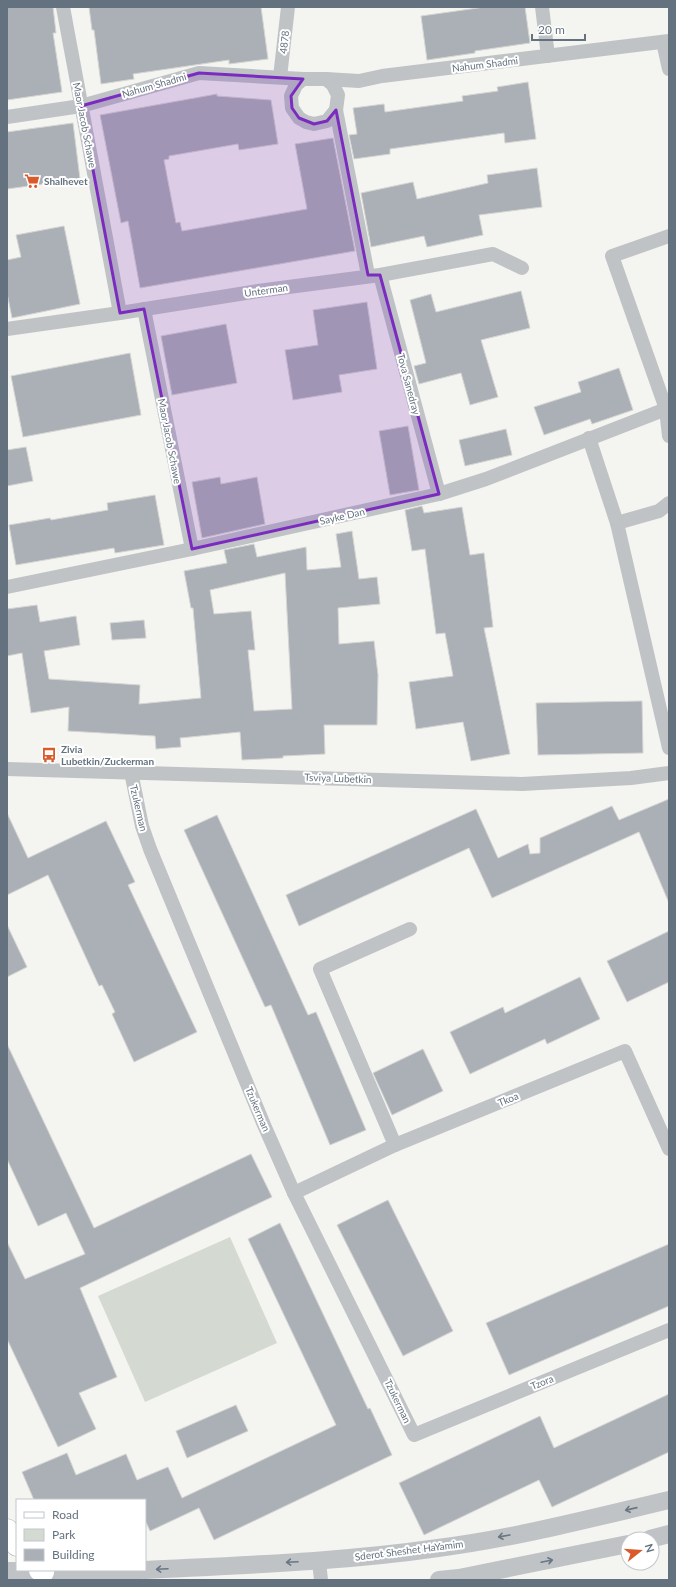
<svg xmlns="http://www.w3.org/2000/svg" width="676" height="1587" font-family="Lato,sans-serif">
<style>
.green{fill:#d4dad1}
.building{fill:#aab0b5;stroke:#d5d5d3;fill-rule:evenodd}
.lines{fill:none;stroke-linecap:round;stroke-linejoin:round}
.primary-casing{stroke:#b2b6b9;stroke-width:23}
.minor{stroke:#bfc3c6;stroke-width:14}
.tertiary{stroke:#bfc3c6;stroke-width:18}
.primary{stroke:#fff;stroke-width:22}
.oneway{stroke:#697683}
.marked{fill:#7b2cbf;fill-opacity:0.2;stroke:#7b2cbf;stroke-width:3;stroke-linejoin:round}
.labels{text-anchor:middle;stroke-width:4;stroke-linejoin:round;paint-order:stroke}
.street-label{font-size:10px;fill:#64727f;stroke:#fff}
.poi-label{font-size:10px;font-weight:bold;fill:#64727f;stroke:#fff;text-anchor:start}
</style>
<rect width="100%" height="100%" fill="#f4f4f0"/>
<path class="green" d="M230,1237l47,106 -132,59 -47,-106z"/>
<g class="building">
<path d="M7,7h46l3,26h-3l9,59 -55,8z"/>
<path d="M89,7h172l7,52 -39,5v-4l-96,14 1,5 -33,5 -7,-54h-2z"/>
<path d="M485,7h40l5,36 -55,8v2l-48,7 -6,-44z"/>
<path d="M528,82l8,57 -31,4 -1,-10 -114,16v5l-36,5 -5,-24 8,-1 -4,-26 31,-4 1,8 78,-11 -1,-5 36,-5 -1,-4z"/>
<path d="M217,94v2l54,4 7,44 -39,6 -1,-6 -69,12v3l-5,1 12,63 4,-1 2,9 125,-22 -12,-65 38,-6 22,113 -215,37 -12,-67 -7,2 -21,-108z"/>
<path d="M73,123l7,56 -73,10v-57z"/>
<path d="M537,168l5,39 -63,8 4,20 -56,12 -3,-11 -53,11 -10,-54 52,-11 4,17 71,-16 -1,-8z"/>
<path d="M64,226l16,78 -68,14 -5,-25v-33l14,-3 -5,-22z"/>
<path d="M521,291l9,37 -49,12 17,57 -28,8 -9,-32 -42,11 -5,-18 12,-3 -16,-63 21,-6 5,18z"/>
<path d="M367,302l10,67 -38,6 3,17 -49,8 -8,-50 33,-5 -5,-35z"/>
<path d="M226,324l11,59 -65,12 -11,-59z"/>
<path d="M130,353l11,62 -118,22 -12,-61z"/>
<path d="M619,368l14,42 -41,14 -2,-5 -46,16 -10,-28 47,-15 -3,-10z"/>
<path d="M408,426l11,64 -29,5 -11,-64z"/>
<path d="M506,429l6,26 -47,11 -6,-26z"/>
<path d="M26,447l7,34 -26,5v-36z"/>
<path d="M220,477l1,7 36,-7 8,47 -63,14 -10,-56z"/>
<path d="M155,495l9,50 -49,8 -1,-5 -98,17 -7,-40 41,-7 1,2 57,-10 -1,-7z"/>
<path d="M422,506l2,7 38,-6 8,48 14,-2 9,74 -9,1 26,126 -39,7 -8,-39 -47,7 -7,-47 44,-6 -8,-43 -9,1 -11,-85 -13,2 -7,-41z"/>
<path d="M352,531l7,48 18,-2 3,27 -42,4 1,36 35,-3 4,34 -1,50h-53l1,29 -42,2v2l-41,2 -2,-28 -60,6 1,9 -25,2 -1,-13 -87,-5 1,-24 -38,6 -9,-60 -15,3v-47l30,-4 3,17 36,-6 4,29 -36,6 5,28 91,6 -1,19 62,-6 -8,-90h-2l-7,-37 43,-8 -3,-13 30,-6 3,13 49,-10 1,23 34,-3 -5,-33zM285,573l7,136 -38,2 -6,-61h7l-4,-39 -37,3 -4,-24z"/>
<path d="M144,620l2,18 -34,2 -2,-17z"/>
<path d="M642,701l1,52 -105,2 -2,-52z"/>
<path d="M669,799v104l-30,-71 -147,66 -23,-50 -170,78 -13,-31 190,-86 22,49 30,-14 2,10 10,-1v-15l72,-32 7,14z"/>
<path d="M7,813l21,45 78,-37 29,61 -7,3 69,147 -63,30 -22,-48 3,-2 -13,-27 -3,1 -51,-111 -41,20z"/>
<path d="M217,815l91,200 8,-3 50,118 -36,15 -59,-140 -6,2 -81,-177z"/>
<path d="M7,925l20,42 -20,10z"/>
<path d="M669,931v51l-42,20 -20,-41z"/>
<path d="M580,977l20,42 -53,25 -2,-5 -75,35 -20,-42 53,-25 2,6z"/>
<path d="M7,1044l87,184 157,-74 21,43 -192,91 37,89 -38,16 17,36 -38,18 -51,-108v-97l18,37 60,-25 -19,-41 -28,13 -31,-67z"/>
<path d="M423,1049l20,42 -51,24 -19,-42z"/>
<path d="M388,1200l65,131 -50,25 -66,-131z"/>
<path d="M280,1223l88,186 2,-1 22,47 -178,85 -15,-32 -49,23 -5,-11v-20h-111l-12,-28 45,-19 9,22 50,-21 11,26 31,-13 14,31 154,-73 -88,-186z"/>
<path d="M669,1244v62l-160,69 -23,-52z"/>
<path d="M669,1394v58l-117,55 -13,-27 -115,55 -25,-52 141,-67 14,32z"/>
<path d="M236,1405l12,26 -61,27 -11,-27z"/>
</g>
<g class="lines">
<g class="primary-casing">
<g id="primary">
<path d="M7,1530l10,15"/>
<path d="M40,1570l3,2"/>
</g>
</g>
<g class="minor">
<path d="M63,7l57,306"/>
<path d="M542,7l6,49"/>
<path d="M663,42l6,27"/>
<path d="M280,77l8,-70"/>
<path d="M326,79l33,2 23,-5 287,-35"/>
<path d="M336,110l32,165"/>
<path d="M7,117l74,-11 118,-33 104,6h23l7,6 5,10 -2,15 -9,11 -13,3 -8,-2 -7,-4 -7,-10 -1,-12 5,-11 7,-6"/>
<path d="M669,236l-57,20 54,153 3,27"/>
<path d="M380,275l59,219"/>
<path d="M144,309l48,240"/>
<path d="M7,329l113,-16 138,-22 122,-16 113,-21 29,14"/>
<path d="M589,438l28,85 52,225"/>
<path d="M617,523l42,-12 10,-8"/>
<path d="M7,587l185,-38 247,-55 47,-15 180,-70"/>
<path d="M7,769l515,15 109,-6 38,-5"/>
<path d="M131,772l11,54 8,23 114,276 30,68 120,242 255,-105"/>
<path d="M395,1145l-75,-176 90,-40"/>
<path d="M294,1193l101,-48 230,-94 44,98"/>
<path d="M319,1561l2,19"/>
</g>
<g class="tertiary">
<path d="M650,1539l19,-5"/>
<path d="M145,1570c98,-5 196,-8 293,-22 78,-10 154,-30 231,-48"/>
<path d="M7,1571l103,1 31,-2"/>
<path d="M439,1580l20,-2 169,-34"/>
</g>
<use href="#primary" class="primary"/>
</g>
<defs><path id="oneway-shaft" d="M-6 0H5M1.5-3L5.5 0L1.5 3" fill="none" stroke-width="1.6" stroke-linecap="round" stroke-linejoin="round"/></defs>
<g class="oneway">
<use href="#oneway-shaft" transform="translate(631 1509) rotate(167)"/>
<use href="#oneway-shaft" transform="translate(504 1536) rotate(170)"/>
<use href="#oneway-shaft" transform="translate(547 1561) rotate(-12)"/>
<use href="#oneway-shaft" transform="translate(292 1562) rotate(177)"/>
<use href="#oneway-shaft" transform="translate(162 1569) rotate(177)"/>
</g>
<path class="marked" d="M199,73l104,6 -12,17 1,12 7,10 15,6 13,-3 9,-11 32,165h12l59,219 -247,55 -48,-240 -24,4 -39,-207z"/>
<defs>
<g id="supermarket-bare" transform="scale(1.2)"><path d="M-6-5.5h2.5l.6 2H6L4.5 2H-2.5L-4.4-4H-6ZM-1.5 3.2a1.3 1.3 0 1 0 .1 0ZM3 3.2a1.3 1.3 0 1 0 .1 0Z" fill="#d95a2a" stroke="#fff" stroke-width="2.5" paint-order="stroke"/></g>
<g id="bus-bare" transform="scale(1.2)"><path d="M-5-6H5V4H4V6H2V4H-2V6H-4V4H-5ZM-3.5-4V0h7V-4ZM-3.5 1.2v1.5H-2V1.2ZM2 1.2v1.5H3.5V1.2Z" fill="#d95a2a" stroke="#fff" stroke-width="2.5" paint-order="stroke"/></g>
</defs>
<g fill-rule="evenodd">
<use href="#supermarket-bare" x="32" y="181"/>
<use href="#bus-bare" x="49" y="755"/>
</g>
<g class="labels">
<g class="street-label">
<text transform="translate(284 42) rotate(-84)" y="4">4878</text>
<text transform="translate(485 64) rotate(-7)" y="4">Nahum Shadmi</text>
<text transform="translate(154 85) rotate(-16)" y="4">Nahum Shadmi</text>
<text transform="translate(85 125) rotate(79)" y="4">Maor Jacob Schawe</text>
<text transform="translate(266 290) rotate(-8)" y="4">Unterman</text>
<text transform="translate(409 384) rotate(75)" y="4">Tova Sanedray</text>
<text transform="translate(170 441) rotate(79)" y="4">Maor Jacob Schawe</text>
<text transform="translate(342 516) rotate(-13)" y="4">Sayke Dan</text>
<text transform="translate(338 778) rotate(2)" y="4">Tsviya Lubetkin</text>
<text transform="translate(139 808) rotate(77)" y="4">Tzukerman</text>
<text transform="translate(508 1099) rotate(-22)" y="4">Tkoa</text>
<text transform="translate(258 1109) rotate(67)" y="4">Tzukerman</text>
<text transform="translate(542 1382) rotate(-22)" y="4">Tzora</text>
<text transform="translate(398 1401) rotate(64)" y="4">Tzukerman</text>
<text transform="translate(409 1550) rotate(-7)" y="4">Sderot Sheshet HaYamim</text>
</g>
<g class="poi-label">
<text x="44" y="185">Shalhevet</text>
<text x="61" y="753">Zivia<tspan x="61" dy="12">Lubetkin/Zuckerman</tspan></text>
</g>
</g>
<rect width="676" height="1587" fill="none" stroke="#64727f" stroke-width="16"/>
<rect x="16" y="1499" width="130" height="72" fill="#ffffff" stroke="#c1c7cc"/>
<rect x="24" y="1512" width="20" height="6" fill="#ffffff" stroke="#c1c7cc"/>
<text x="52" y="1519" font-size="12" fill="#64727f">Road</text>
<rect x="24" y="1529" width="20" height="12" fill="#d4dad1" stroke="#c1c7cc"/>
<text x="52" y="1539" font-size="12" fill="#64727f">Park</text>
<rect x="24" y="1549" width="20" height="12" fill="#aab0b5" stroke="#c1c7cc"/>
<text x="52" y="1559" font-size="12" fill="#64727f">Building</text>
<g transform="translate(640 1551) rotate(73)"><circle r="19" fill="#ffffff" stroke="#c1c7cc"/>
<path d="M0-3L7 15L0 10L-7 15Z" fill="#d95a2a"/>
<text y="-6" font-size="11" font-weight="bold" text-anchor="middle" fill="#64727f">N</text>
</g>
<path d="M532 34v6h53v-6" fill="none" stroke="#64727f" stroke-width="2"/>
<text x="538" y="34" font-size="12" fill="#64727f" stroke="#ffffff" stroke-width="3" paint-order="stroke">20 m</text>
</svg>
